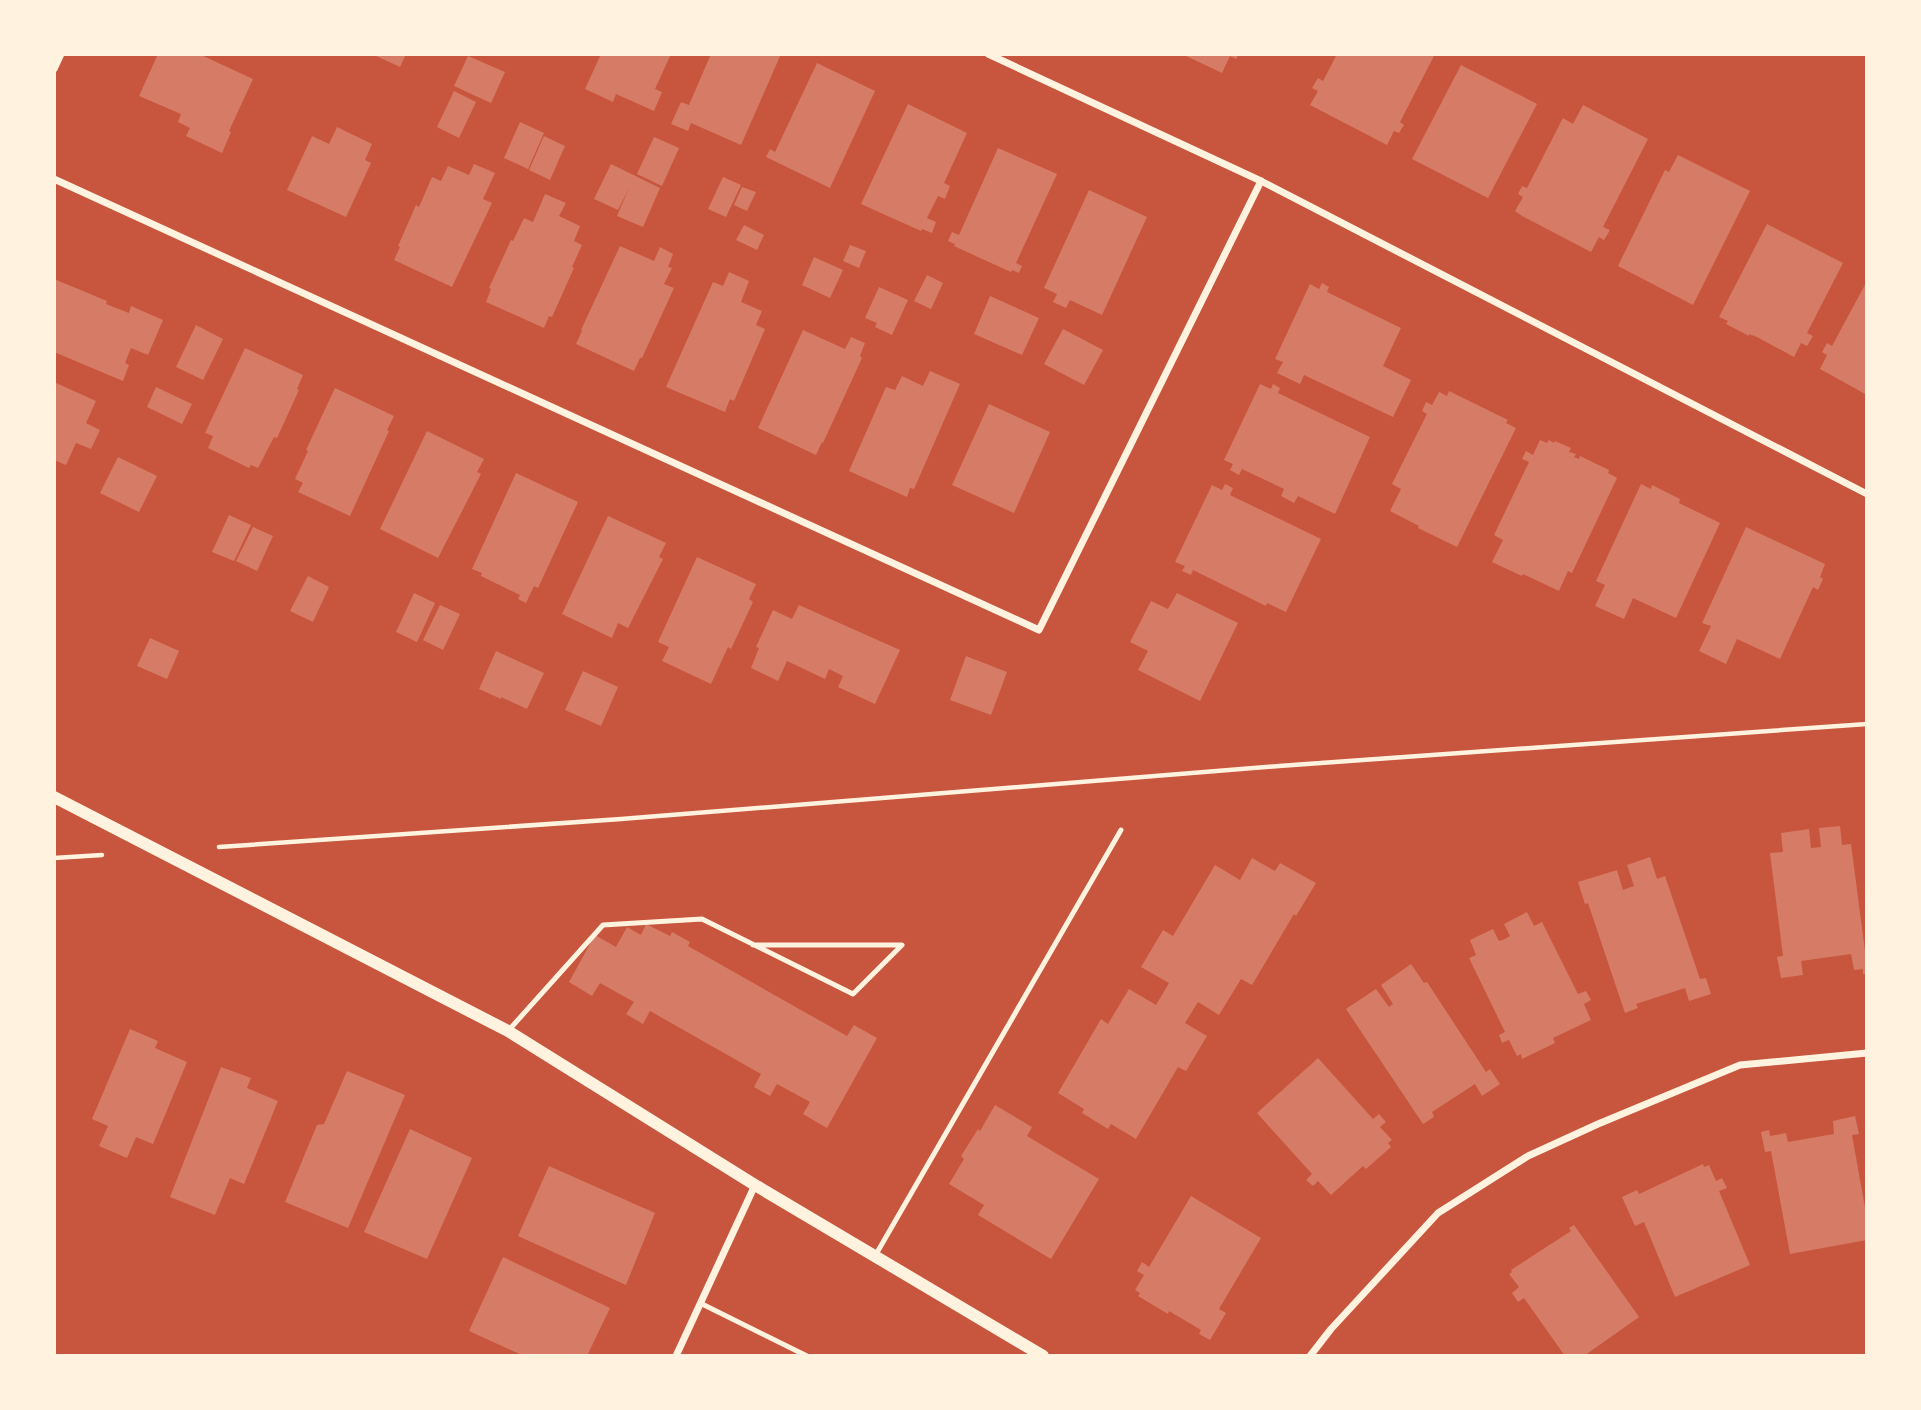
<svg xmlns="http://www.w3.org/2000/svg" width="1921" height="1410" font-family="'PT Sans',sans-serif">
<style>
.building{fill:#d67c66}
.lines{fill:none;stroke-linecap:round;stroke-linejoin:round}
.path{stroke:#fff3e0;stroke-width:4.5}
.service{stroke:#fff3e0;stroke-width:5}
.minor{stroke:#fff3e0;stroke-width:7}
.tertiary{stroke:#fff3e0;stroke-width:12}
</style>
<rect width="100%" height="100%" fill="#c8553d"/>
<g class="building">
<path d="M158,54h41l54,25 -24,52 2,1 -9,21 -36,-17 4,-8 -12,-6 3,-8 -42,-18z"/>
<path d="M372,54h34l-6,13z"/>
<path d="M601,54h70l-16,35 7,3 -8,19 -38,-17 -3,8 -28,-13z"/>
<path d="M711,54h70l-40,91 -50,-22 -3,8 -17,-7 10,-22 8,3z"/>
<path d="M1182,54h57l-3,5 -6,-3 -8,17z"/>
<path d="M1337,54h98l-35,68 4,3 -5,8 -5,-2 -7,14 -77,-40 8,-14 -6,-3 6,-10 5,3z"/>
<path d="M468,56l37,16 -14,31 -37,-17z"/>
<path d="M817,63l58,28 -45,97 -64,-31 4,-8 5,3z"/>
<path d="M1461,65l76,39 -49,94 -76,-39z"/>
<path d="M454,91l22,11 -17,36 -22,-11z"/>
<path d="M908,104l59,29 -23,50 6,3 -5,13 -7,-3 -11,22 9,4 -4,11 -10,-4 -1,2 -60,-27z"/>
<path d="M1583,105l65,34 -45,88 7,3 -6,10 -5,-3 -8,15 -69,-36 -7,-5 8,-14 -5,-3 4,-8 5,2 36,-70 10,6z"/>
<path d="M520,122l24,11 -16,36 -24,-11z"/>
<path d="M337,127l35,17 -7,16 6,3 -25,54 -59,-27 25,-54 17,8z"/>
<path d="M544,136l21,10 -15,34 -21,-10z"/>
<path d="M654,137l25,11 -17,38 -25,-12z"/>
<path d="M998,148l59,26 -41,89 6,3 -3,7 -7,-3 -1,2 -31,-14 -26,-12 1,-2 -7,-3 4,-9 7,3z"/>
<path d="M1678,155l72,36 -57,114 -75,-39 47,-96 4,2z"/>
<path d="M474,164l21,9 -12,26 9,4 -40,84 -58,-27 6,-13 -2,-1 18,-41 3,2 13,-30 9,4 7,-15 21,9z"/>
<path d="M611,164l49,24 -17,39 -26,-11 12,-28 -11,22 -24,-11z"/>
<path d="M723,177l18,8 -15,32 -18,-8z"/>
<path d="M742,187l14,5 -9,19 -13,-6z"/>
<path d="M1089,190l58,27 -45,98 -32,-15 -4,8 -13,-6 4,-8 -13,-6z"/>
<path d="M545,194l21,9 -7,13 21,10 -6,15 8,4 -10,22 2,1 -22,49 -3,-1 -5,12 -58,-26 5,-13 -2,-1 22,-48 2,1 11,-23 9,4z"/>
<path d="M1767,224l76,39 -36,70 6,3 -6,10 -6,-3 -7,14 -37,-20 -8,-3v2l-23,-12 2,-3 -9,-4z"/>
<path d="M744,225l20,10 -7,15 -21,-10z"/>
<path d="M850,245l16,6 -7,17 -16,-7z"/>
<path d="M620,246l34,15 6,-14 13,7 -5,13 4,1 -8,16 10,4 -32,70h-2l-6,13 -58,-27 6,-13 -1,-1z"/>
<path d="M814,257l29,13 -13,28 -28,-13z"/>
<path d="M729,272l20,9 -8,21 21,9 -6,14 9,4 -31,72 -4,-2 -5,13 -59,-25 47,-105 10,4z"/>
<path d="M927,275l16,8 -12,26 -17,-8z"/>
<path d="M54,279l53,22 -1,3 23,9 2,-7 32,14 -15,35 -17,-7 -6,15 4,2 -6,16 -69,-29z"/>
<path d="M1867,281v114l-47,-26 7,-14 -5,-3 5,-9 5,3z"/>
<path d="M1322,283l7,4 -2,5 74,36 -18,38 28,14 -18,37 -89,-42 -4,9 -23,-11 6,-11 -8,-3 35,-75 9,5z"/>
<path d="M879,287l29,13 -16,35 -17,-8 2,-4 -12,-5z"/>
<path d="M990,296l49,22 -17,37 -48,-21z"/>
<path d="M196,325l27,14 -20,41 -27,-13z"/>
<path d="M1063,329l40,21 -19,35 -40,-21z"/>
<path d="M803,330l42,19 6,-12 14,6 -5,13 2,2 -39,85 -1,-1 -6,13 -58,-27z"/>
<path d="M245,348l58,27 -6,14 2,1 -22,48 -3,-1 -16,31 -7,-3 -2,3 -41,-20 5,-12 -8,-3z"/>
<path d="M930,371l30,13 -46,105 -4,-1 -3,9 -58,-26 37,-84 9,3 7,-14 21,10z"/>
<path d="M54,382l42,19 -10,22 14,7 -9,19 -15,-6 -10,22 -12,-5z"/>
<path d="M1260,384l11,5 2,-5 7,4 -2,5 92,44 -35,77 -37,-18 -4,7 -13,-7 3,-7 -42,-20 -3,6 -9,-5 3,-6 -9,-4z"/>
<path d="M156,387l36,17 -10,20 -35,-17z"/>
<path d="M335,388l59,28 -7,14 2,1 -39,85 -52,-24 5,-9 -8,-4 13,-28 -2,-1z"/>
<path d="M1449,391l59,29 -2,3 10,5 -59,119 -39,-19 1,-2 -29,-15 11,-22 -9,-5 35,-70 -5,-3 4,-9 6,3 7,-13 8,4z"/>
<path d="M989,404l61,28 -36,81 -62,-28z"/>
<path d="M427,431l57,28 -7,13 4,2 -43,84 -58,-29z"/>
<path d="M1540,440l7,3 2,-3 5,3 1,-2 16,7 -2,4 7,2 -2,3 5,2 1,-3 29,14 -1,3 9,5 -45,95 -4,-2 -9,20 -36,-17 -1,2 -30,-14 11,-22 -9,-5 35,-73 -7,-3 4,-8 7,4z"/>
<path d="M118,457l39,19 -18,36 -39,-19z"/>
<path d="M516,473l62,29 -40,86 -4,-2 -8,17 -8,-4 2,-4 -39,-19 1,-3 -10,-4z"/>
<path d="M1225,484l8,4 -3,7 91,44 -35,73 -19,-9 -1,3 -73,-36 -2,5 -9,-4 3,-5 -10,-4 37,-77 10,5z"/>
<path d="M1641,484l10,5 1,-4 28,14 -1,4 41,20 -44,95 -43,-20 -9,21 -29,-13 10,-21 -9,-4z"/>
<path d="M229,515l22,10 -17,36 -22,-9z"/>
<path d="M608,516l58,27 -7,14 4,2 -35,69 -10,-5 -6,15 -50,-24z"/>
<path d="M253,527l20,9 -16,35 -21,-10z"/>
<path d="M1746,527l79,37 -5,13 3,2 -5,11 -5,-3 -33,72 -43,-20 -11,25 -27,-13 12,-25 -9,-3z"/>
<path d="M697,557l59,27 -7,15 4,3 -22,47 -3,-2 -17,37 -49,-23 7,-14 -11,-5z"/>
<path d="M308,576l21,11 -16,35 -23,-11z"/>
<path d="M414,593l21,10 -18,39 -21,-10z"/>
<path d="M1177,593l61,30 -38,78 -62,-31 10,-19 -18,-9 21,-41 17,8z"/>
<path d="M440,605l20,9 -17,36 -20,-10z"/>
<path d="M799,605l101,45 -25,54 -37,-17 5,-11 -14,-7 -4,10 -38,-18 -9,20 -27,-13 8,-20 -3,-1 17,-37 19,9z"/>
<path d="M150,638l29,13 -12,28 -30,-13z"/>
<path d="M496,651l48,22 -17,36 -26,-12v2l-22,-10z"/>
<path d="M966,656l41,16 -16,43 -41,-15z"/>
<path d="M583,671l35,16 -17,39 -36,-16z"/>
<path d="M1840,826l2,19 9,-1 14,107 2,-1v24h-4v-5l-9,1 -3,-16 -50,7 2,14 -22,3 -4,-21 6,-1 -13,-103 13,-1 -2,-19 28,-4 2,19 10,-1 -2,-19z"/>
<path d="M1650,857l7,22 8,-3 35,103 6,-1 5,16 -22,7 -4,-13 -49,16 2,4 -13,5 -37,-110 -3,1 -7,-22 39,-12 6,20 11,-4 -7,-21z"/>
<path d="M1252,858l23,13 5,-8 36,20 -20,33 -2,-2 -42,71 -11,-6 -22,36 -21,-13 -13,21 22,13 -21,35 -8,-4 -42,72 -25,-15 -3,5 -26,-16 2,-4 -26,-16 43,-74 7,5 21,-35 27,16 13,-22 -28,-16 22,-37 10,6 42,-71 25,15z"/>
<path d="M1527,912l7,14 8,-4 36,72 8,-3 5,9 -7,4 7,16 -38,18 2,5 -33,16 -1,-5 -4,2 -8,-16 -7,3 -3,-8 6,-3 -36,-74 7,-3 -6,-15 23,-11 6,12 6,-2 5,-3 -6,-12z"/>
<path d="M646,924l24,12 2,-4 18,10 -2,4 159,90 7,-11 23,13 -50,90 -24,-14 7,-12 -33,-18 -7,12 -16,-9 7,-13 -111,-63 -7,13 -17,-10 8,-12 -34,-19 -8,13 -23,-14 26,-47 21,12 11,-20 14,8z"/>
<path d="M1411,964l13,19 3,-1 59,90 4,-3 10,15 -18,12 -7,-12 -43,28 2,5 -11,7 -77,-115 30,-20 13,18 4,-3 -12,-19z"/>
<path d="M130,1029l28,12 -3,7 32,14 -34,82 -17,-7 -9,21 -28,-12 9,-20 -16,-7z"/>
<path d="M1318,1058l55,61 6,-5 7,8 -6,5 12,13 -4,3 3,4 -25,22 -3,-3 -32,29 -13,-14 -5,5 -7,-6 6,-6 -55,-61z"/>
<path d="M221,1067l30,11 -4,10 31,13 -34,83 -14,-6 -15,37 -45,-18z"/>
<path d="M347,1071l58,24 -57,133 -63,-26 32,-77 7,-1z"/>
<path d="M995,1105l37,22 -5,9 72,43 -48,80 -73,-44 6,-10 -35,-21 15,-25 -3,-3 17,-27 2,2z"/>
<path d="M1855,1116l4,18 -7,1 15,84v21l-77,14 -19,-103 -6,1 -4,-20 8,-2 1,6 16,-3 2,9 46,-8 -1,-13z"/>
<path d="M410,1129l62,29 -45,101 -63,-27z"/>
<path d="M1703,1164l1,3 5,-2 7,16 6,-3 5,10 -8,3 31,74 -75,32 -31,-75 -9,4 -13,-29 15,-7 2,4z"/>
<path d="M549,1166l106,47 -29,72 -108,-49z"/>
<path d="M1191,1196l70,42 -42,71 7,4 -16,27 -11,-6 2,-4 -32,-19 -1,3 -30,-18 2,-3 -5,-3 9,-15 -7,-4 5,-9 7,5z"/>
<path d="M1574,1225l65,92 -55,39h-19l-41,-58 -6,4 -6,-9 7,-6 -10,-13 3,-2 -1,-2 60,-39 -2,-3z"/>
<path d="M503,1257l107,51 -23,48h-63l-55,-25z"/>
</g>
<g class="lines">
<g class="path">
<path d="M219,847l402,-28 658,-53 588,-42"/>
<path d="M54,858l48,-3"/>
</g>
<g class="service">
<path d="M508,1031l95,-106 99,-6 151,75 49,-49h-149"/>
<path d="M875,1256l246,-426"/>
<path d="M700,1303l107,53"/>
</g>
<g class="minor">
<path d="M988,54l273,127 606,313"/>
<path d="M54,69l7,-15"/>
<path d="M54,179l985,451 222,-449"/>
<path d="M676,1356l79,-171"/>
<path d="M1310,1356l21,-27 107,-116 90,-57 70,-32 142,-59 127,-12"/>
</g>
<path class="tertiary" d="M54,797l454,234 247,154 288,171"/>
</g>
<rect width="1921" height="1410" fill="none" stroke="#fff3e0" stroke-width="112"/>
</svg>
